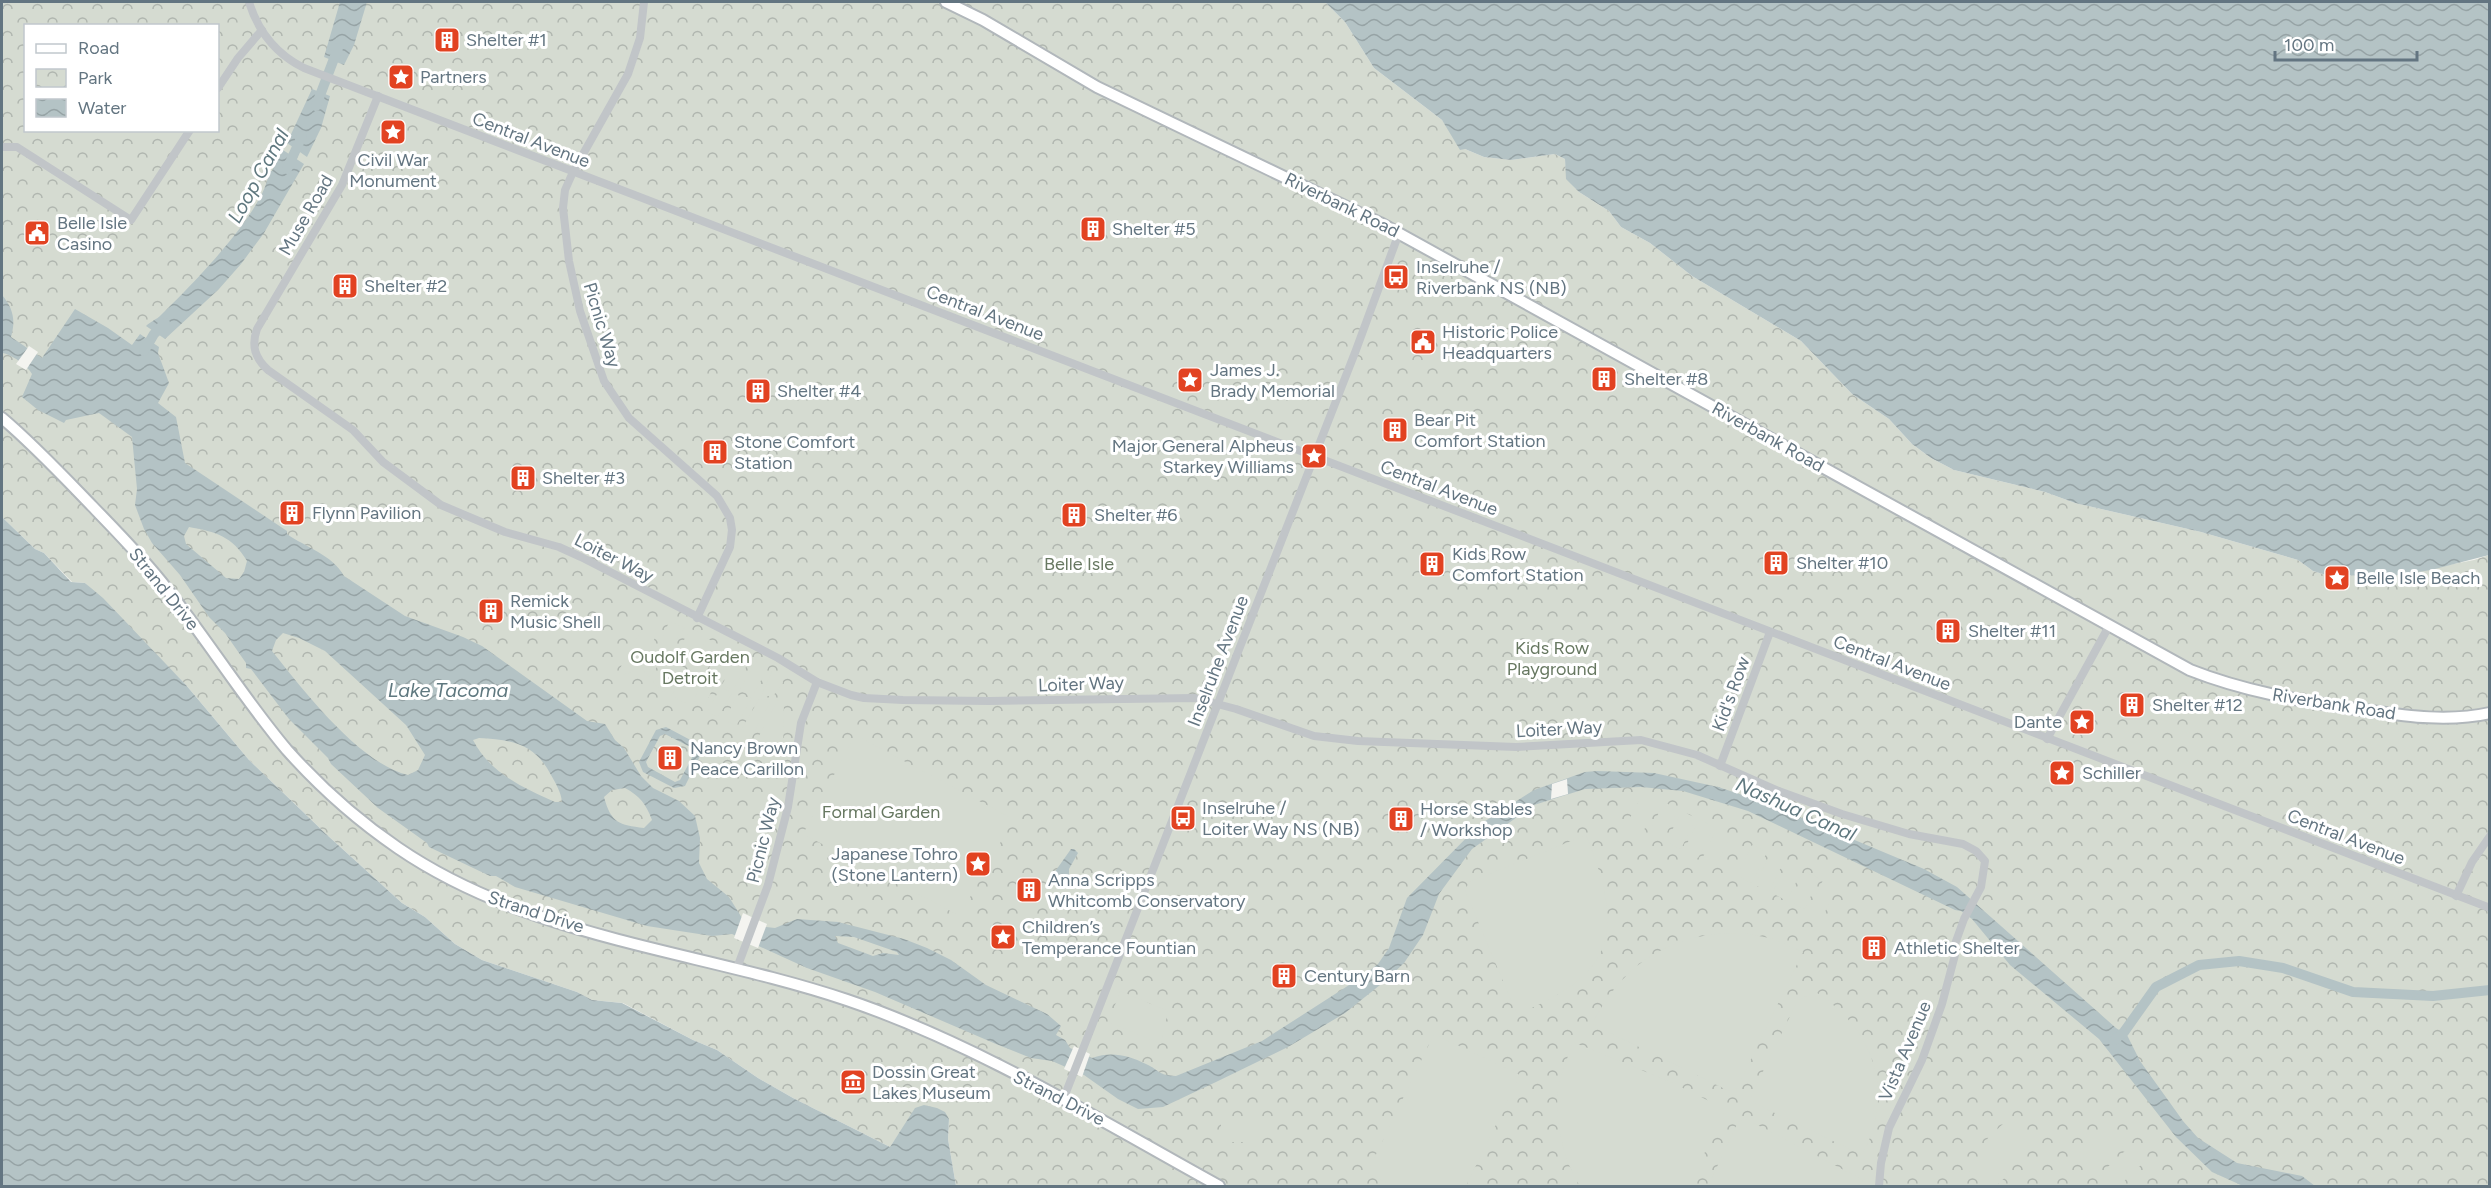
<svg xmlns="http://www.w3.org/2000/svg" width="2491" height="1188" font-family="Figtree,sans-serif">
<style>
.park{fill:url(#park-crowns);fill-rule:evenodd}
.garden{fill:#d5dbd1}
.water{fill:url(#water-waves);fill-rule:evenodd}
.pier{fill:#f4f4f0}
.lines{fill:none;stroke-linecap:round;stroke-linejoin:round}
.canal{stroke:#b4c3c5;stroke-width:10}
.secondary-casing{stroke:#b1b7bb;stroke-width:14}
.street{stroke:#c1c5c8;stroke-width:8}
.secondary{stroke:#fff;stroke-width:10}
.labels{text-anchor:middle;stroke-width:6;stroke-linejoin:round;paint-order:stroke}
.poi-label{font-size:18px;fill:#637581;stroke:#fff;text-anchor:start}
.street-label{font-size:18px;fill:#637581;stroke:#fff}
.park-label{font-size:18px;fill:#677861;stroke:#fff}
.water-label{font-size:20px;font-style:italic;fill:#5f787f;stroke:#fff}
</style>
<defs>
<pattern id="park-crowns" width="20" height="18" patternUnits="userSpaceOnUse" patternTransform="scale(1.5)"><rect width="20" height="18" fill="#d5dbd1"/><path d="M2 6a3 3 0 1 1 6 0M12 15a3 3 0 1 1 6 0" fill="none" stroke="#b0b6af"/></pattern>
<pattern id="water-waves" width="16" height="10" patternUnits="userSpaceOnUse" patternTransform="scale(1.5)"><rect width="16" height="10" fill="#b4c3c5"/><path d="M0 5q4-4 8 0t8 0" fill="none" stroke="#96a3a5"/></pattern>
</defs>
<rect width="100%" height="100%" fill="#f4f4f0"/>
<path class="park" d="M2,2h1323l20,20 29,46 68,52 23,29 19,8 27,3 44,-6 10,5 2,20 12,13 30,19 12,16 29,16 42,33 109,65 51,53 37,25 23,25 19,14 23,12 91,22 30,11 126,29 97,28 15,11 13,4 66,1 82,-16 15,-5v631h-1533l-8,-47 1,-20h-40l-19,28 -97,-49 -35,-20 -41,-28 -24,-10 -70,-37 -31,-3 -15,-8 -95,-32 -27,-16 -30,-27 -23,-14 -76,-69 -77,-74 -63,-75 -101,-102 -13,-1 -28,-29 -9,-4 -33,-32zM26,26h192v104h-192z"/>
<g class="garden">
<path d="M669,622l16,5 -19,27 -9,-4z"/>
<path d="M649,624l7,6c-1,17 -18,48 -37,44 0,-9 22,-46 30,-50z"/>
<path d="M691,629l12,5 -19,29 -11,-6z"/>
<path d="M707,638l10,6 -15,30 -11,-7z"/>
<path d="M717,653l12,6 -13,23 -11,-6z"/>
<path d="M655,654l9,3 -15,21 -7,-10z"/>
<path d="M737,655l13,5 -17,30 -11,-5z"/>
<path d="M671,660l12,6 -19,26 -11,-9z"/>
<path d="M756,661l13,5 -16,29 -14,-4z"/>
<path d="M773,669l7,5 3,9 -10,13h-12z"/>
<path d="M689,670l10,7 -13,26 -15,-7z"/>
<path d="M704,680l10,5 -8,19 -13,-3z"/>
<path d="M721,687l11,6 -14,24 -11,-5z"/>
<path d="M737,695l15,3 -16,28 -11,-6z"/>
<path d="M759,699l12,1 -19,37 -11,-7z"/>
<path d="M784,700l-1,56 -26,-16 20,-39z"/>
<path d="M855,735l158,84 -23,43 -7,-3 -5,11 5,3 -23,43 -157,-82z"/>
<path d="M1641,796l16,8 -16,32 -16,-8z"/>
<path d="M1664,802l14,7 -15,31 -14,-7z"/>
<path d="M1682,811l14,7 -15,31 -15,-7z"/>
<path d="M1699,819l15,8 -16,31 -14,-8z"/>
<path d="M1717,828l14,7 -15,31 -14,-7z"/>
<path d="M1586,835c39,96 30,140 -69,179l-52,-123 4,-9z"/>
<path d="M1752,845l15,7 -15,31 -15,-7z"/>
<path d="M1770,854l14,7 -15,31 -14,-7z"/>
<path d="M1788,863l14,7 -15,31 -15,-8z"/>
<path d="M1805,872l14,6 -14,31 -15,-7z"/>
<path d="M1823,880l14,7 -15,31 -14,-7z"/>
<path d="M1744,933l30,6 29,13 -66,136 -8,3 -137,-67c32,-63 82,-93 152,-91z"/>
<path d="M1120,991l48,20 -7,33 -52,-22z"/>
<path d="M1814,991c60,37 82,102 48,164l-108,-52 -3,-7 46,-94z"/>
<path d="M1434,1034l86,41 -54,111h-72l-27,-13z"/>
<path d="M1573,1042l100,41 48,24 3,7 -36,72h-108c-17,-26 -25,-64 -22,-95 2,-16 10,-34 15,-49z"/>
<rect x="1221" y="1117" width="37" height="25"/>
<path d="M1746,1119l117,61 -5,6h-150l30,-64z"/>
<path d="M2006,1121l21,22 -22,21 7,7 -16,15h-13l-14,-15 22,-21 -7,-8z"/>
<path d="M2108,1131l15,16 -27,25 -15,-15z"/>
<path d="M2126,1150l15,15 -22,21h-10l-10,-11z"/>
</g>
<g class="water">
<path d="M340,2h27l-13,43 -10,20 -20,-8z"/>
<path d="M1325,2h1164v553l-58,15 -39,6 -66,-1 -13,-4 -15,-11 -97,-28 -126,-29 -30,-11 -91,-22 -23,-12 -19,-14 -23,-25 -37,-25 -51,-53 -109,-65 -42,-33 -29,-16 -12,-16 -30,-19 -13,-13 -1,-20 -10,-5 -44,6 -27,-3 -19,-8 -5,1 -18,-30 -68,-52 -29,-46z"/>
<path d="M312,89l18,7 -9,32 -14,29 -20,-14z"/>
<path d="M283,150l21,14 -40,69 -23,31 -22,25 -54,50 -19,-13c5,-5 10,-6 15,-11 29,-28 106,-106 108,-144h3z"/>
<path d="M2,295c11,13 14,25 9,42l31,21 33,-49 33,19 24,17 8,-11 19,13 -1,6 11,30 -11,20 18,14 9,46 102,68v3c18,13 46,21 57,42l61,40 58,21 19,9 105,75 18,3 10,16 9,8 17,28 12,12 26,13 16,15 5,22 -1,25 8,16 22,18 13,21 24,9 9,1 22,-9 41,3 66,17 23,9 24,12 35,25 61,29 14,12 -5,9 9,5 5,8 22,10c19,-7 36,-3 54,6 15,7 11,11 30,12l86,-35 98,-63 18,-14 11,-16 18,-50 72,-73 55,-35 51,-18 12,-1 57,2 64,14 43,14 163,68 33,18 159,141 11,7 13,26 43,60 15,17 39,25 65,13 13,10h-72l-31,-14 -36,-35 -77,-98 -89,-74 -38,-46 -11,-8 -6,-1 -207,-99 -65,-20 -42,-4 -56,2 -51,16 -62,44 -33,45 -16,41 -19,28 -19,18 -40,32 -57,34 -72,35 -53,25 -25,2 -20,-10 -34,-24 -32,-14 -21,-3 -35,-14 -121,-52 -68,-24 -75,-34 -20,2 -65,-10 -132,-39 -19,-11h-6l-61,-29 -2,-4 -49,-35 -47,-44 -3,-6 -39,-39 -38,-50 -5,-1v-5l-21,-30 -16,-16 -29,-42 -28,-32 -8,-14 -9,-24 2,-16 -5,-52 -33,-24 -33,7 -2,3 -26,-13 -16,-13 10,-23c-4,-8 -21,-20 -30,-21zM189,527c27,5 43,9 58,34l-3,11 -5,7 -13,-1 -40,-34 -2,-8zM283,633l16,5 26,13 81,74 19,30 -7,15 -10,5c-48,-11 -105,-85 -136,-124l4,-11zM479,738c34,2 56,6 72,37 5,9 10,17 11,27h-7c-32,-14 -65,-29 -82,-62zM625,788c15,8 21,16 27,32l-8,8c-25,-3 -33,-5 -40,-31l8,-7zM835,936l19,1 43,15 2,3 -16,-2 -10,3 -35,-13z"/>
<path d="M2,517l33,32 9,4 27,29 14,1 18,15 83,87 63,75 77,74 76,69 23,14 30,27 27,16 95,32 15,8 30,3 71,37 24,10 41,28 35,20 97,49 25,-39 9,-3 13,3 8,4 4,7 -1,20 8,47h-954z"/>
<path d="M666,727l32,17 3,10 -16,32 -11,2 -31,-16 -4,-10 17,-32zM665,734l27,14 2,6 -14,26 -5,2 -27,-15 -2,-5 14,-26z"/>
<path d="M1071,849h3l4,4 -9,16v7l-5,4 -7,-3 -3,-4z"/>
</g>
<g class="pier">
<path d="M29,346l9,6 -12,18 -10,-6z"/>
<path d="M1567,779l1,15 -17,5 1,-15z"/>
<path d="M743,913l24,11 -9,24 -24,-10z"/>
<path d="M1074,1046l16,8 -8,23 -18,-8z"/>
</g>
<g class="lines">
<g class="canal">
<path d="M316,106l22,-58"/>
<path d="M287,169l15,-33"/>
<path d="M144,351l10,-17 11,-11"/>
<path d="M2113,1041l11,-9 32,-45 43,-22 40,-4 44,7 70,24 80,4 57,-6"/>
</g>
<g class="secondary-casing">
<g id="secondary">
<path d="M946,2l37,18 114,67 283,136 810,447c53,21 110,31 166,39 44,6 89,14 134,4"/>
<path d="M2,418c32,27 61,58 90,88 26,27 52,53 75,83 41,52 77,110 120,161 33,37 70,70 111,98 133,91 300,102 449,152 130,44 252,120 372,186"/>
</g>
</g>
<g class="street">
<path d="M249,2c9,29 27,52 55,66l2186,840"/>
<path d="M644,2l-4,36 -12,36 -55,98 -8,18 -2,18 6,53 11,50 24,70 25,37 88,78 13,22 2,12 -2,17 -33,71"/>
<path d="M218,88l20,-30 24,-28"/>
<path d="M378,96l-36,89 -85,144c-6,17 -2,29 11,41l85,60 30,32 58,43 64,27 54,15 22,10 197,101 39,24 34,13 13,3 39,2 86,1 206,-3 41,11 78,27 44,5 158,6 125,-7 56,15 79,35 66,24 67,20 54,10 13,7 9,10 -4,26 -17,32 -9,25v11l-13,49 -20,56 -33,68 -8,35 -2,23"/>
<path d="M2,147h15l114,73 59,-90"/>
<path d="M2047,739l62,-113"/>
<path d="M1720,766l50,-134"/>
<path d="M2456,896l16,-34 18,-26"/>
<path d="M737,968l31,-83 20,-78 13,-84 16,-41"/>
<path d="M1063,1100l293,-750 43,-117"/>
</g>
<use href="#secondary" class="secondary"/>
</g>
<defs>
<g id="building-square" transform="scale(1.35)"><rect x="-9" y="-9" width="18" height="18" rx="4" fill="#e24221" stroke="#fff"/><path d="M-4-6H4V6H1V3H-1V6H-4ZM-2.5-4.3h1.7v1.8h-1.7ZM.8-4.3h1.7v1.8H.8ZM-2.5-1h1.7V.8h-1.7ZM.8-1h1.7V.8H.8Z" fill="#fff"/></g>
<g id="sight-square" transform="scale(1.35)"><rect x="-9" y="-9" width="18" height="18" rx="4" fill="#e24221" stroke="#fff"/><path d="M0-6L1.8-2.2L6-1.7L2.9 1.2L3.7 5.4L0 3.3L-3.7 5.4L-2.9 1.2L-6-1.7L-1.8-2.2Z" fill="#fff"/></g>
<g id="civic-square" transform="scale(1.35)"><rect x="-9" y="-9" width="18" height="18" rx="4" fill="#e24221" stroke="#fff"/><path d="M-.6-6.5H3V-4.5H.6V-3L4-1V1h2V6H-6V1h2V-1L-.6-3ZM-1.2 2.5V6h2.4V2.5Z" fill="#fff"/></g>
<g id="bus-square" transform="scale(1.35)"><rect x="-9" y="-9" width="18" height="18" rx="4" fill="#e24221" stroke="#fff"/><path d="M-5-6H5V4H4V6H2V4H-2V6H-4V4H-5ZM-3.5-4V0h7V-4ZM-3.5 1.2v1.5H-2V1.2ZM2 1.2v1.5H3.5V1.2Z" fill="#fff"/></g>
<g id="museum-square" transform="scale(1.35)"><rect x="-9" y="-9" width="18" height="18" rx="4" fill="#e24221" stroke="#fff"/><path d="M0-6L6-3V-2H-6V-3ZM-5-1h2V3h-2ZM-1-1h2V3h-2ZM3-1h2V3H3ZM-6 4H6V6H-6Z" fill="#fff"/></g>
</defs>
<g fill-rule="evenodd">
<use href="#building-square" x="447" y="40"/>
<use href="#sight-square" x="401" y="77"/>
<use href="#sight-square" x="393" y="132"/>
<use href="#building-square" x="1093" y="229"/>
<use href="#civic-square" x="37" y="233"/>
<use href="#bus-square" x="1396" y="277"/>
<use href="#building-square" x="345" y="286"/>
<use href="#civic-square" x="1423" y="342"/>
<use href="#building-square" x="1604" y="379"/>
<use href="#sight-square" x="1190" y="380"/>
<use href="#building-square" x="758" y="391"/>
<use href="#building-square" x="1395" y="430"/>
<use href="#building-square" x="715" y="452"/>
<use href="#sight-square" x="1314" y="456"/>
<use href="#building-square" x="523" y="478"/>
<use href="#building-square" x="292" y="513"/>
<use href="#building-square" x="1074" y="515"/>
<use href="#building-square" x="1776" y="563"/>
<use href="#building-square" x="1432" y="564"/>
<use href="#sight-square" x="2337" y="578"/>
<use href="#building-square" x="491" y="611"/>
<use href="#building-square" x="1948" y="631"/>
<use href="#building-square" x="2132" y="705"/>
<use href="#sight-square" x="2082" y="722"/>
<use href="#building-square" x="670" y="758"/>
<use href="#sight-square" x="2062" y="773"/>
<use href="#bus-square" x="1183" y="818"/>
<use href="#building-square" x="1401" y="819"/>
<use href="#sight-square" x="978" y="864"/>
<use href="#building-square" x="1029" y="890"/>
<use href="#sight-square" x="1003" y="937"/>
<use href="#building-square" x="1874" y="948"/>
<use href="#building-square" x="1284" y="976"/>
<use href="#museum-square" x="853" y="1082"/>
</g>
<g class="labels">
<g class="poi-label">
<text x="466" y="46">Shelter #1</text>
<text x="420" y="83">Partners</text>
<text x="393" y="166" text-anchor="middle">Civil War<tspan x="393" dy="21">Monument</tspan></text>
<text x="57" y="229">Belle Isle<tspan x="57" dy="21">Casino</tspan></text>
<text x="1112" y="235">Shelter #5</text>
<text x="1416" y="273">Inselruhe /<tspan x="1416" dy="21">Riverbank NS (NB)</tspan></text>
<text x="364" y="292">Shelter #2</text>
<text x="1442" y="338">Historic Police<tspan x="1442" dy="21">Headquarters</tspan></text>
<text x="1210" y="376">James J.<tspan x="1210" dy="21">Brady Memorial</tspan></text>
<text x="1624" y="385">Shelter #8</text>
<text x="777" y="397">Shelter #4</text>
<text x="1414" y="426">Bear Pit<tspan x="1414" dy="21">Comfort Station</tspan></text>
<text x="734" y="448">Stone Comfort<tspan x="734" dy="21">Station</tspan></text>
<text x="1294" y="452" text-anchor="end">Major General Alpheus<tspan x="1294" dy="21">Starkey Williams</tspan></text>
<text x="542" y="484">Shelter #3</text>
<text x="312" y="519">Flynn Pavilion</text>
<text x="1094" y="521">Shelter #6</text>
<text x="1452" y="560">Kids Row<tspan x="1452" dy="21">Comfort Station</tspan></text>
<text x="1796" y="569">Shelter #10</text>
<text x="2356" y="584">Belle Isle Beach</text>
<text x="510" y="607">Remick<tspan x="510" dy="21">Music Shell</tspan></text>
<text x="1968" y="637">Shelter #11</text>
<text x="2152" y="711">Shelter #12</text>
<text x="2062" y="728" text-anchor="end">Dante</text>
<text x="690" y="754">Nancy Brown<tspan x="690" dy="21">Peace Carillon</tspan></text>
<text x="2082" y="779">Schiller</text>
<text x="1202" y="814">Inselruhe /<tspan x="1202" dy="21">Loiter Way NS (NB)</tspan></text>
<text x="1420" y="815">Horse Stables<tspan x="1420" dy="21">/ Workshop</tspan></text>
<text x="958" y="860" text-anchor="end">Japanese Tohro<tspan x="958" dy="21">(Stone Lantern)</tspan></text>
<text x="1048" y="886">Anna Scripps<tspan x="1048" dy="21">Whitcomb Conservatory</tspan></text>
<text x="1022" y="933">Children’s<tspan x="1022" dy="21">Temperance Fountian</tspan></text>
<text x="1894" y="954">Athletic Shelter</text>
<text x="1304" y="982">Century Barn</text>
<text x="872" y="1078">Dossin Great<tspan x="872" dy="21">Lakes Museum</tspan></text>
</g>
<g class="street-label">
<text transform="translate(531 140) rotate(21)" y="6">Central Avenue</text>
<text transform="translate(1342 205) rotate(26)" y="6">Riverbank Road</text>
<text transform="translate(306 215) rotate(-60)" y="6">Muse Road</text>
<text transform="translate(985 313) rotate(21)" y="6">Central Avenue</text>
<text transform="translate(602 325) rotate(73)" y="6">Picnic Way</text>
<text transform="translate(1768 437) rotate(29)" y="6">Riverbank Road</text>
<text transform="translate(1439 488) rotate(21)" y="6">Central Avenue</text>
<text transform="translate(614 558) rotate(27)" y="6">Loiter Way</text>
<text transform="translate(164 589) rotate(51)" y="6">Strand Drive</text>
<text transform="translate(1218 661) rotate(-69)" y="6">Inselruhe Avenue</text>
<text transform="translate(1892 663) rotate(21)" y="6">Central Avenue</text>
<text transform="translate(1081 684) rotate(-2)" y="6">Loiter Way</text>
<text transform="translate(1731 694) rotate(-70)" y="6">Kid's Row</text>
<text transform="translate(2334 704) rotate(9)" y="6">Riverbank Road</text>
<text transform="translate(1559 729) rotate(-3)" y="6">Loiter Way</text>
<text transform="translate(2346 837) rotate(21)" y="6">Central Avenue</text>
<text transform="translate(763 840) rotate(-76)" y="6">Picnic Way</text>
<text transform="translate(536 912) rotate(18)" y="6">Strand Drive</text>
<text transform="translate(1905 1051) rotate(-67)" y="6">Vista Avenue</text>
<text transform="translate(1059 1098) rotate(27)" y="6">Strand Drive</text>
</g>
<g class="park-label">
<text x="1079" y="570">Belle Isle</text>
<text x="1552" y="654">Kids Row<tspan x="1552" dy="21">Playground</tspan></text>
<text x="690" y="663">Oudolf Garden<tspan x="690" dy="21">Detroit</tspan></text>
<text x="881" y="818">Formal Garden</text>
</g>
<g class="water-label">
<text transform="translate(258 176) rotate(-61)" y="7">Loop Canal</text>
<text x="448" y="697">Lake Tacoma</text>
<text transform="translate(1796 809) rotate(24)" y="7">Nashua Canal</text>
</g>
</g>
<rect width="2491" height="1188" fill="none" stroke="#637581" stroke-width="6"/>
<rect x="24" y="24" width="195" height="108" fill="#ffffff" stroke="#c1c8cd" stroke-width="1.5"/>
<rect x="36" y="44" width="30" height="9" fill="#ffffff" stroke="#c1c8cd" stroke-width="1.5"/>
<text x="78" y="54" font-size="18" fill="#637581">Road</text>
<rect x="36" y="69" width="30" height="18" fill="url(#park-crowns)" stroke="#c1c8cd" stroke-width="1.5"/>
<text x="78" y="84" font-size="18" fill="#637581">Park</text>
<rect x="36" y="99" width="30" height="18" fill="url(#water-waves)" stroke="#c1c8cd" stroke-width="1.5"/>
<text x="78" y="114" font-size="18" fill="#637581">Water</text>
<path d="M2275 51v9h142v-9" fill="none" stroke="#637581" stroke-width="3"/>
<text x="2284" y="51" font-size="18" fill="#637581" stroke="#ffffff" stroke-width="4.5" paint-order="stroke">100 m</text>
</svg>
